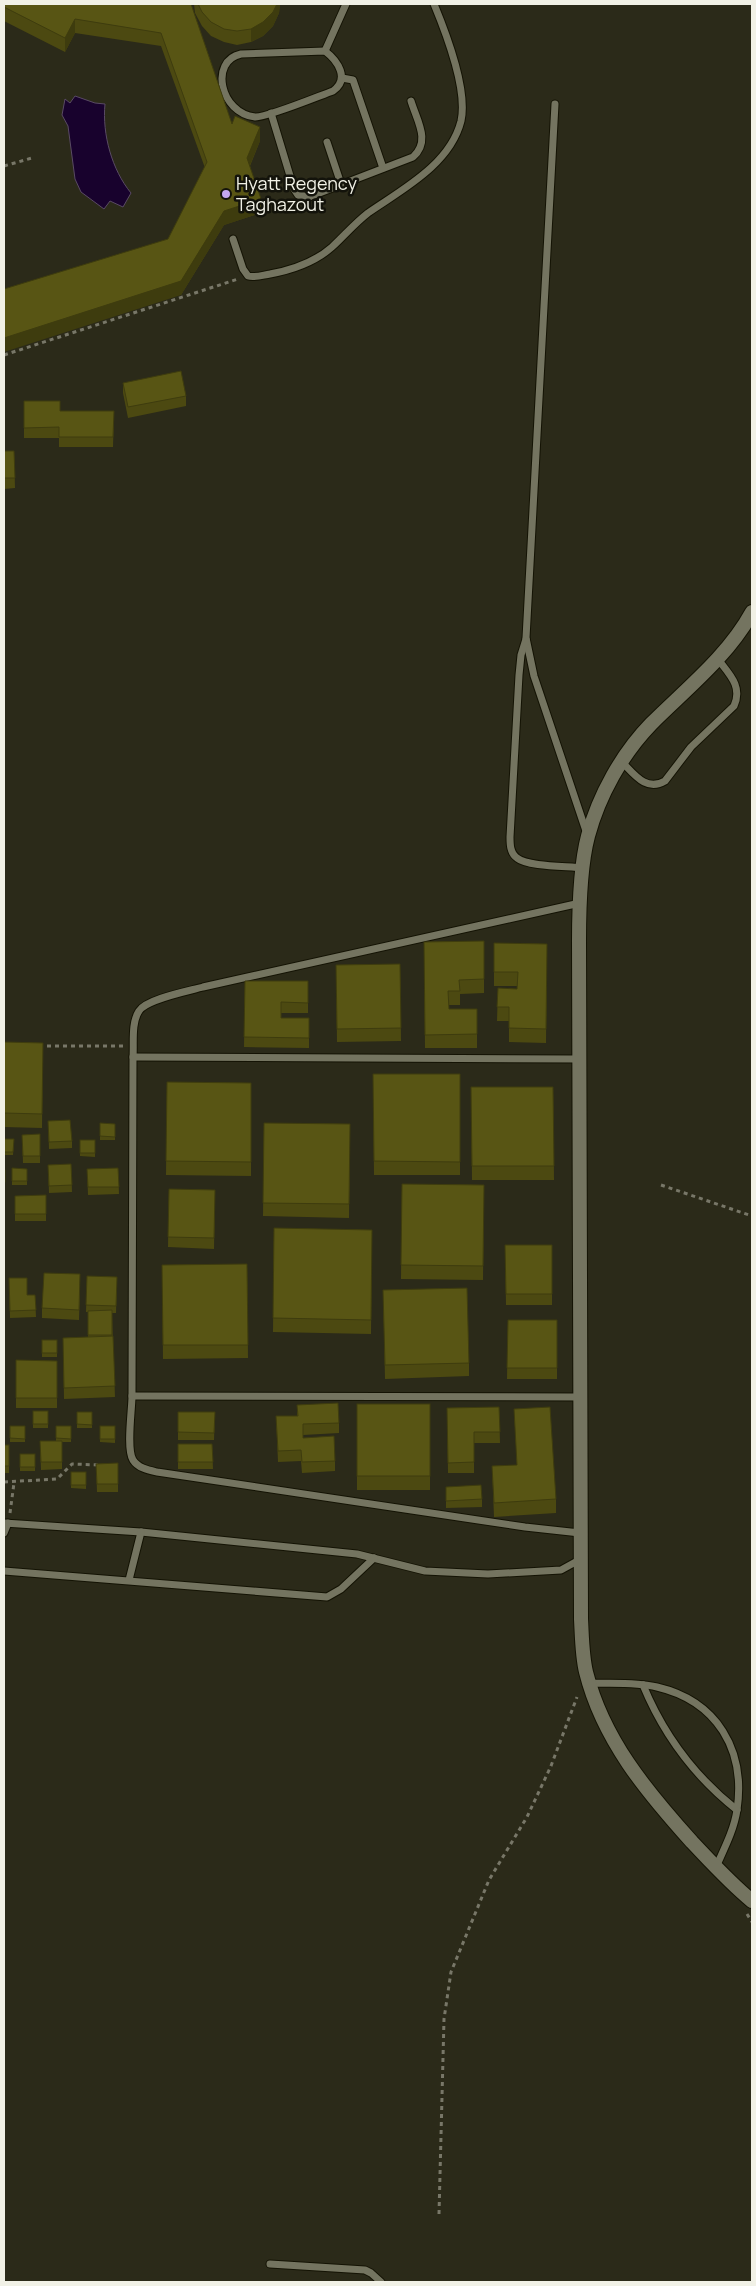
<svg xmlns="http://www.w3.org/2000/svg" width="756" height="2286" font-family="Manrope,sans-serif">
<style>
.water{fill:#18022d;stroke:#594a64}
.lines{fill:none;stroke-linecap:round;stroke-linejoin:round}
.service-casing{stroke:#141304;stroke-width:9}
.tertiary-casing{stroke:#141304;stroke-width:16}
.path{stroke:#787768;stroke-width:3;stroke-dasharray:4 4;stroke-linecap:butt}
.service{stroke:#747460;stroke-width:7}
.tertiary{stroke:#747460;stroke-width:14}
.wall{fill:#4c4911}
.shaded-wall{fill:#3e3c0e}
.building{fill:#585514;stroke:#3e3c0e}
.poi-dot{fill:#c4a7f1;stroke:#13130b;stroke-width:2}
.labels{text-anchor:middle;stroke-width:5;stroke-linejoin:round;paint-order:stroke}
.poi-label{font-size:18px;fill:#f1f1e6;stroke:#13130b;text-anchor:start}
</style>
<rect width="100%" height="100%" fill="#2b2a19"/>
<path class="water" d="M75,96l20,7 10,1c-3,30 7,66 26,89l-8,14 -13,-6 -6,8 -23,-17 -6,-13 -7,-53 -6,-11 3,-16 5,4z"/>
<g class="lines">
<g class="service-casing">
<g id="service">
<path d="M325,51c13,10 25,28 8,40 -14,5 -67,27 -78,26 -35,-4 -46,-56 -14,-63z"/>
<path d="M325,51l21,-47"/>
<path d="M342,78l11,2 30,88"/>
<path d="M555,104l-29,534 8,38 53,158"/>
<path d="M271,113l23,76 4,6 11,2 104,-40c18,-16 4,-36 -2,-56"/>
<path d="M327,142l14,42"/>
<path d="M233,239l10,30 5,7c7,2 15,-1 22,-2 22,-4 45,-12 62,-27 12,-11 23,-24 36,-34 33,-23 82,-48 93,-92 7,-31 -15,-88 -27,-117"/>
<path d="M526,639l-5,16 -2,20 -9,162c0,7 0,16 7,21 11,9 51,8 66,10"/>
<path d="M622,762c12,12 24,30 43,19l26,-34 43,-41c9,-20 -5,-32 -17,-48"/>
<path d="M580,903l-377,84c-14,4 -57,12 -64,24 -8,12 -5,32 -6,46l-1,339c0,14 -6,53 1,64 5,8 15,10 24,12l368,55 55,6"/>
<path d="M133,1057l446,2"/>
<path d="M132,1396l449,1"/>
<path d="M4,1523l137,9 216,22 68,17 63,3 73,-4 20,-11"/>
<path d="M4,1533l4,-10"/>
<path d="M4,1571l323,26 14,-8 33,-31"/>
<path d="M129,1580l12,-48"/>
<path d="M589,1683c23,1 46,-1 68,4 60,14 89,63 80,123 -3,20 -13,39 -21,57"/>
<path d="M643,1685c21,51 51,91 94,125"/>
<path d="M270,2264l95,6 6,3 10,9"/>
</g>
</g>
<g class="tertiary-casing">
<path id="tertiary" d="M752,612c-24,44 -66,77 -101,112 -29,30 -52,71 -63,112 -8,30 -9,73 -9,105l2,678c1,18 1,36 5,53 17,68 61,120 106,170 20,21 38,41 60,59"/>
</g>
<g class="path">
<path d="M4,166l28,-8"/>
<path d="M4,355l234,-76"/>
<path d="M39,1046h84"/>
<path d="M661,1185l91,31"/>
<path d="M4,1482l53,-3 15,-15 28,1"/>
<path d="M10,1513l4,-30"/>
<path d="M747,1914l5,8"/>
<path d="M439,2214l5,-195 7,-47 38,-92 38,-63 24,-51 26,-69"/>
</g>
<use href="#service" class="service"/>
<use href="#tertiary" class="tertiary"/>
</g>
<g class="wall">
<path d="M4,4h187l41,120 28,17 -10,25 11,47 -37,12 -43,70 -13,-56 37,-71 -44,-122 -86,-13 -10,19 -61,-31z"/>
<path d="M194,4h86l-1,9 -6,13 -10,10 -12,6 -14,3 -13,-3 -13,-6 -9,-10 -7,-13z"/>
<path d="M123,383l63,13v10l-58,12 -5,-25z"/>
<path d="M24,401l36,10h54l-1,36h-54v-9h-35z"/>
<path d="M4,451h10l1,37 -11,1z"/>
<path d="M484,941v52l-24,1v11h-11v4h28v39h-52l-1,-106z"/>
<path d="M494,943l53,1 -1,99 -37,-1v-21h-12l1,-33 19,1v-3h-23z"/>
<path d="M400,964l1,77 -64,1 -1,-77z"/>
<path d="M245,981h63v32h-27v5h28v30l-65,-1z"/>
<path d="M4,1042l39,1 -1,85 -38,-1z"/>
<path d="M373,1074h87v101h-86z"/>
<path d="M167,1082l84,1v93l-85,-1z"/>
<path d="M471,1087h82l1,93h-82z"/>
<path d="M48,1121l24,20v7l-23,1z"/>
<path d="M100,1123l15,1v16h-15z"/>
<path d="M264,1123l86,1 -1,94 -86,-2z"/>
<path d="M40,1134v29h-17l-1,-28z"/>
<path d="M4,1139h10l-1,16h-9z"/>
<path d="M80,1140h15v17l-15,-1z"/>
<path d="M71,1164l1,28 -23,1 -1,-28z"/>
<path d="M12,1168l15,1v16h-15z"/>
<path d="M118,1168l1,26 -31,1 -1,-26z"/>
<path d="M402,1184l82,1 -1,95 -82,-1z"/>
<path d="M169,1189l46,1 -1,59 -46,-2z"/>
<path d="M46,1195v26h-31v-25z"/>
<path d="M274,1228l98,2 -1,104 -98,-2z"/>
<path d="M505,1245h47v60h-46z"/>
<path d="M247,1264l1,94 -85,1 -1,-94z"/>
<path d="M87,1276l30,1 -1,36h-4l3,84 -51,2 -1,-61 25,-1v-25h-2z"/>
<path d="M9,1278l18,17h8l1,22 -26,1z"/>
<path d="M80,1285l-1,35 -37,-2v-10z"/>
<path d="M383,1290l86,73v13l-84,3z"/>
<path d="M508,1320h49v59h-50z"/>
<rect x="42" y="1340" width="15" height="17"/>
<path d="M16,1360l41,1v47h-41z"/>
<rect x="357" y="1404" width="73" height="86"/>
<path d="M297,1405l42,18v10l-36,2v3l32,23v10l-33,2 -1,-12 -23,1 -2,-46h21z"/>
<path d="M499,1407l1,36h-26v30h-26l-1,-65z"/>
<path d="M514,1409l42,90v14l-62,4 -2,-51 25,-1z"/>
<rect x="33" y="1411" width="15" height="17"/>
<rect x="77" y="1412" width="15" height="16"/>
<path d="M178,1412h37l-1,28h-36z"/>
<rect x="10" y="1426" width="15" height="16"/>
<path d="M56,1426h15v16h-9v27l-21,1 -1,-29h16z"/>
<path d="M100,1426h15v17l-15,-1z"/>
<path d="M178,1444h34l1,25h-35z"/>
<rect x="4" y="1445" width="5" height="28"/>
<rect x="20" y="1454" width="15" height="17"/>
<path d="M118,1463v29h-21l-1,-28z"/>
<path d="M71,1472h15v17l-15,-1z"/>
<path d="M446,1487l36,12v8l-36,1z"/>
</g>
<g class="shaded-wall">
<path d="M277,4h3l-1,9 -6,13 -10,10 -12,6v-13z"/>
<path d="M75,19v14l-10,19v-14z"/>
<path d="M260,127v14l-13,31v-14z"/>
<path d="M261,199v14l-37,12 -43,70 -177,57v-14l220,-127z"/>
</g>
<g class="building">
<path d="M4,4h187l41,120 3,-8 25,11 -13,31 14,41 -37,12 -43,70 -177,57v-49l164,-50 39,-77 -46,-129 -86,-14 -10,19 -61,-31z"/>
<path d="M198,4h79l-4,8 -10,10 -12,7 -14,2 -13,-2 -13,-7 -9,-10z"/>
<path d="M181,371l5,25 -58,11 -5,-24z"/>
<path d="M24,401h36v10h54l-1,26h-54v-10l-35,1z"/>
<path d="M4,451h10l1,27h-11z"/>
<path d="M484,941v38l-25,1 1,11h-12l1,18h28v25l-52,1 -1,-93z"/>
<path d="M494,943l53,1 -1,85 -37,-1v-21h-12l1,-19 19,1 1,-17h-24z"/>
<path d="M400,964l1,64 -64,1 -1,-64z"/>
<path d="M245,981h63v22l-27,-1v16h28v20l-65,-1z"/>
<path d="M4,1042l39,1 -1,71 -38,-1z"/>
<path d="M373,1074h87v88l-86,-1z"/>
<path d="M167,1082l84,1v79l-85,-1z"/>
<path d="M471,1087h82l1,79h-82z"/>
<path d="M70,1120l2,21 -23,1 -1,-21z"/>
<path d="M100,1123l15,1v13l-15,-1z"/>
<path d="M264,1123l86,1 -1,80 -86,-1z"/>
<path d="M40,1134v22h-17l-1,-21z"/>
<path d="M4,1139h10l-1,13h-9z"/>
<rect x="80" y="1140" width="15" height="13"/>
<path d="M71,1164l1,21 -23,1 -1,-21z"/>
<path d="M12,1168l15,1v12h-15z"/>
<path d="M118,1168l1,19h-31l-1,-18z"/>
<rect x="4" y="1170" width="1" height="12"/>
<path d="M402,1184l82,1 -1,81 -82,-1z"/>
<path d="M169,1189l46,1 -1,48 -46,-1z"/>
<path d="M46,1195v19h-31v-18z"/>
<path d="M274,1228l98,2 -1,90 -98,-2z"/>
<path d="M505,1245h47v49h-46z"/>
<path d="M247,1264l1,81h-85l-1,-80z"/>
<path d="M44,1273l36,1 -1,36 -37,-2z"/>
<path d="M87,1276l30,1 -1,29 -30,-1z"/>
<path d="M9,1278h18v17h8l1,15 -26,1z"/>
<path d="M467,1288l2,75 -84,2 -2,-75z"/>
<path d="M112,1310v25h-24v-24z"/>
<path d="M508,1320h49v48h-50z"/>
<path d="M113,1336l2,50 -51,2 -1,-50z"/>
<rect x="42" y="1340" width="15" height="13"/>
<path d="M16,1360l41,1v37h-41z"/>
<path d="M338,1403l1,20 -36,1v14l31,-2 1,25 -33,1 -1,-12 -23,1 -2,-35h22l-1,-11z"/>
<rect x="357" y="1404" width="73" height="72"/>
<path d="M499,1407l1,25h-26v30l-26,1 -1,-55z"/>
<path d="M550,1407l6,92 -62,4 -2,-37 25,-1 -3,-56z"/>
<rect x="33" y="1411" width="15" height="13"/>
<path d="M77,1412h15v13l-15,-1z"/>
<path d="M178,1412h37l-1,21 -36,-1z"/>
<path d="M10,1426h15v13l-15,-1z"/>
<path d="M56,1426h15v13l-15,-1z"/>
<rect x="100" y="1426" width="15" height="13"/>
<path d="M40,1441h22v21h-21z"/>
<path d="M178,1444h34l1,18h-35z"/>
<rect x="4" y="1445" width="5" height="21"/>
<rect x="20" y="1454" width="15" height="13"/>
<path d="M118,1463v21h-21l-1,-20z"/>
<rect x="71" y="1472" width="15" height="13"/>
<path d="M481,1485l1,14 -36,2v-14z"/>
</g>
<circle class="poi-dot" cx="226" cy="194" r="5"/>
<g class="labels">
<g class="poi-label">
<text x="236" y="190">Hyatt Regency<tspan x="236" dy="21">Taghazout</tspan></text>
</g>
</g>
<rect width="756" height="2286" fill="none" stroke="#f1f1e6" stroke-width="10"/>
</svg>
